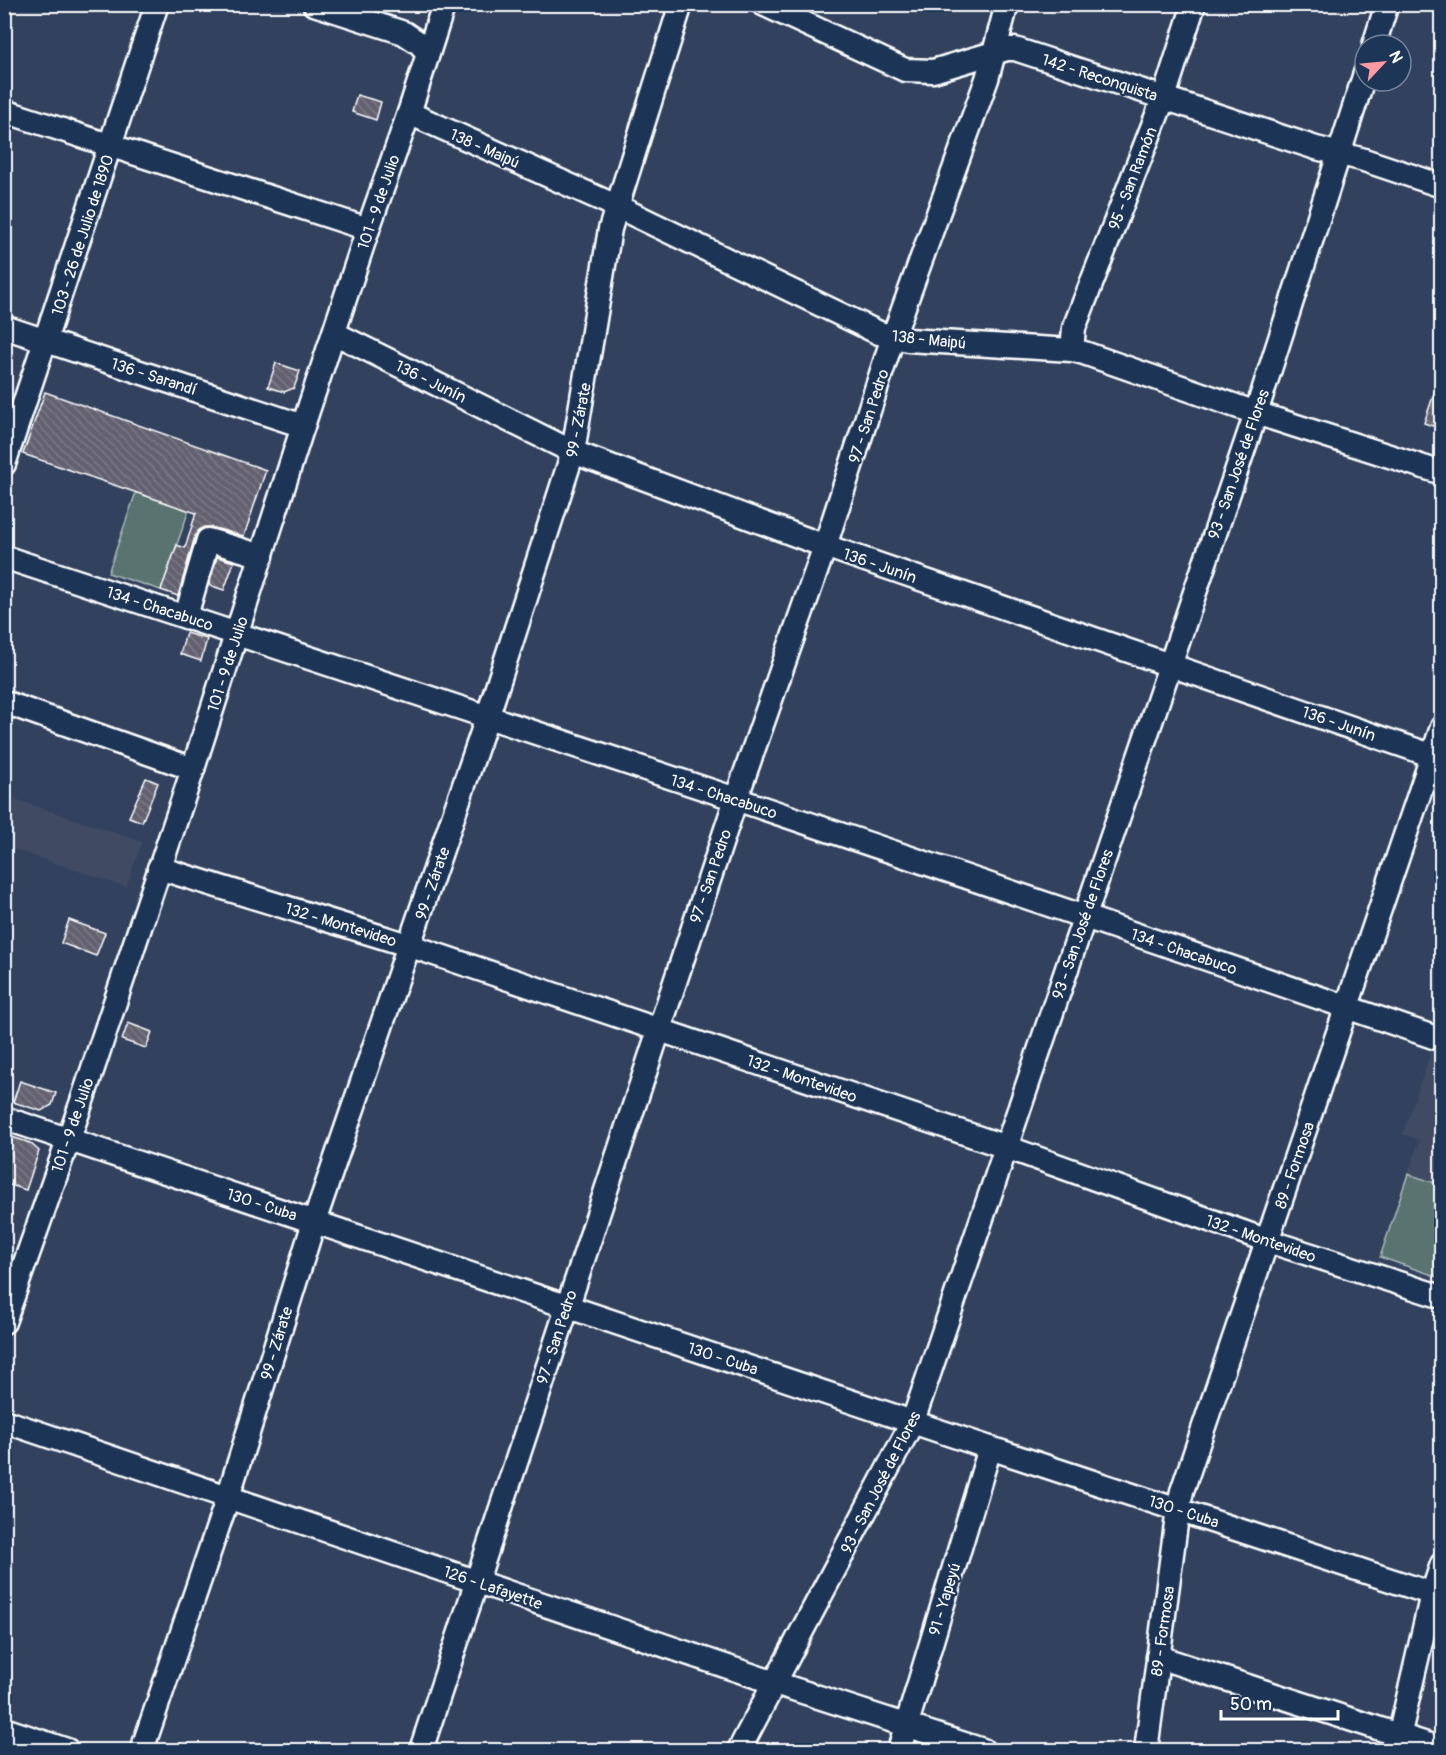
<svg xmlns="http://www.w3.org/2000/svg" width="1446" height="1755" font-family="Pangolin,sans-serif">
<style>
.built{fill:#414b63}
.green{fill:#587370;stroke:#acb9b8;stroke-width:1.5}
.building{fill:url(#building-back-hatch);stroke:#fff;stroke-width:1.5}
.lines{fill:none;stroke-linecap:round;stroke-linejoin:round}
.minor-casing{stroke:#fff;stroke-width:27}
.minor{stroke:#1d3557;stroke-width:22}
.labels{text-anchor:middle;stroke-width:4.5;stroke-linejoin:round;paint-order:stroke}
.street-label{font-size:16px;fill:#fff;stroke:#1d3557}
</style>
<defs>
<pattern id="building-back-hatch" width="6" height="6" patternUnits="userSpaceOnUse" patternTransform="scale(1.5)"><rect width="6" height="6" fill="#64616f"/><path d="M-1 5l2 2M0 0l6 6M5-1l2 2" fill="none" stroke="#7b7985"/></pattern>
</defs>
<rect width="100%" height="100%" fill="#32425e"/>
<filter id="ink" filterUnits="userSpaceOnUse"><feTurbulence type="fractalNoise" baseFrequency=".0167" numOctaves="2"/><feDisplacementMap in="SourceGraphic" scale="12" xChannelSelector="R" yChannelSelector="G"/><feConvolveMatrix kernelMatrix="1 2 1 2 8 2 1 2 1" color-interpolation-filters="sRGB"/></filter>
<g filter="url(#ink)">
<g class="built">
<path d="M5,796l137,46 -16,45 -121,-41z"/>
<path d="M1431,1052l10,4v129l-33,-11 12,-34 -17,-6z"/>
</g>
<g class="green">
<path d="M136,492l53,18 -28,80 -53,-17z"/>
<path d="M1408,1174l33,11v93l-61,-21z"/>
</g>
<g class="building">
<path d="M357,95l24,7 -5,18 -24,-8z"/>
<path d="M276,363l24,8 -6,17 -10,4 -16,-5z"/>
<path d="M1439,379h3v38l-3,-1 -3,11 -12,-4z"/>
<path d="M45,392l221,78 -22,66 -33,-9h-7l-5,3 -4,6 -17,60 -17,-6 16,-45 8,3 11,-35 -173,-59z"/>
<path d="M217,557l17,5 -10,28 -15,-5z"/>
<path d="M186,633l21,6 -6,22 -21,-7z"/>
<path d="M146,778l12,5 -16,39 -13,-5z"/>
<path d="M69,920l36,13 -9,23 -35,-13z"/>
<path d="M128,1023l24,9 -6,16 -24,-8z"/>
<path d="M20,1081l36,12 -4,12 -11,6 -28,-9z"/>
<path d="M12,1137l18,6 9,8 -13,39 -22,-7v-25z"/>
</g>
<g class="lines">
<g class="minor-casing">
<g id="minor">
<path d="M314,4l90,29 15,10 9,10"/>
<path d="M763,4l142,66 28,1 74,-22h8l301,99 45,11 81,27"/>
<path d="M1374,45l13,-41"/>
<path d="M4,111l364,118"/>
<path d="M409,113l207,93 263,127 29,7 164,10 12,3 172,60 186,60"/>
<path d="M4,327l299,99"/>
<path d="M334,333l239,119 252,94 617,213"/>
<path d="M1072,350l2,-22 90,-231 30,-93"/>
<path d="M4,464l153,-460"/>
<path d="M4,557l732,242 349,118 357,123"/>
<path d="M186,616l22,-76 54,16"/>
<path d="M4,702l189,67"/>
<path d="M159,868l252,78 595,201 262,94 174,56"/>
<path d="M4,1118l986,330 452,149"/>
<path d="M4,1322l77,-218 112,-335 110,-343 65,-197 41,-116 35,-109"/>
<path d="M4,1421l771,262 208,67"/>
<path d="M1158,1657l284,92"/>
<path d="M4,1729l63,21"/>
<path d="M142,1750l86,-253 86,-275 173,-504 86,-266 37,-223 71,-225"/>
<path d="M421,1750l238,-720 77,-231 89,-253 68,-209 94,-258 20,-75"/>
<path d="M739,1750l174,-329 343,-1008 109,-340"/>
<path d="M899,1750l91,-302"/>
<path d="M1146,1750l32,-241 4,-18 260,-764"/>
<path d="M1396,1750l36,-156 10,-30"/>
</g>
</g>
<use href="#minor" class="minor"/>
</g>
</g>
<g class="labels">
<g class="street-label">
<text transform="translate(1100 77) rotate(18)" y="6">142 - Reconquista</text>
<text transform="translate(485 148) rotate(24)" y="6">138 - Maipú</text>
<text transform="translate(1132 178) rotate(-69)" y="6">95 - San Ramón</text>
<text transform="translate(378 202) rotate(-71)" y="6">101 - 9 de Julio</text>
<text transform="translate(82 235) rotate(-72)" y="6">103 - 26 de Julio de 1890</text>
<text transform="translate(929 339) rotate(6)" y="6">138 - Maipú</text>
<text transform="translate(154 376) rotate(18)" y="6">136 - Sarandí</text>
<text transform="translate(431 381) rotate(26)" y="6">136 - Junín</text>
<text transform="translate(868 416) rotate(-72)" y="6">97 - San Pedro</text>
<text transform="translate(578 420) rotate(-79)" y="6">99 - Zárate</text>
<text transform="translate(1238 464) rotate(-71)" y="6">93 - San José de Flores</text>
<text transform="translate(880 565) rotate(19)" y="6">136 - Junín</text>
<text transform="translate(160 608) rotate(18)" y="6">134 - Chacabuco</text>
<text transform="translate(227 664) rotate(-72)" y="6">101 - 9 de Julio</text>
<text transform="translate(1339 723) rotate(19)" y="6">136 - Junín</text>
<text transform="translate(724 796) rotate(18)" y="6">134 - Chacabuco</text>
<text transform="translate(710 876) rotate(-71)" y="6">97 - San Pedro</text>
<text transform="translate(432 883) rotate(-71)" y="6">99 - Zárate</text>
<text transform="translate(341 924) rotate(17)" y="6">132 - Montevideo</text>
<text transform="translate(1082 924) rotate(-71)" y="6">93 - San José de Flores</text>
<text transform="translate(1184 951) rotate(19)" y="6">134 - Chacabuco</text>
<text transform="translate(802 1078) rotate(19)" y="6">132 - Montevideo</text>
<text transform="translate(72 1125) rotate(-71)" y="6">101 - 9 de Julio</text>
<text transform="translate(1294 1165) rotate(-71)" y="6">89 - Formosa</text>
<text transform="translate(262 1204) rotate(18)" y="6">130 - Cuba</text>
<text transform="translate(1261 1238) rotate(19)" y="6">132 - Montevideo</text>
<text transform="translate(556 1337) rotate(-72)" y="6">97 - San Pedro</text>
<text transform="translate(276 1343) rotate(-73)" y="6">99 - Zárate</text>
<text transform="translate(723 1358) rotate(18)" y="6">130 - Cuba</text>
<text transform="translate(880 1482) rotate(-63)" y="6">93 - San José de Flores</text>
<text transform="translate(1184 1511) rotate(18)" y="6">130 - Cuba</text>
<text transform="translate(493 1587) rotate(19)" y="6">126 - Lafayette</text>
<text transform="translate(944 1599) rotate(-73)" y="6">91 - Yapeyú</text>
<text transform="translate(1162 1631) rotate(-82)" y="6">89 - Formosa</text>
</g>
</g>
<rect width="1446" height="1755" fill="none" stroke="#1d3557" stroke-width="24"/>
<rect x="12" y="12" width="1422" height="1731" fill="none" stroke="#fff" stroke-width="2" filter="url(#ink)"/>
<g transform="translate(1383 63) rotate(64)"><circle r="28" fill="#1d3557" stroke="#77869a" stroke-width="1.5"/>
<path d="M0-4.5L10 22L0 15L-10 22Z" fill="#ff9aa2"/>
<text y="-9" font-size="16" font-weight="bold" text-anchor="middle" fill="#ffffff">N</text>
</g>
<path d="M1221 1710v9h117v-9" fill="none" stroke="#ffffff" stroke-width="3"/>
<text x="1230" y="1710" font-size="18" fill="#ffffff" stroke="#1d3557" stroke-width="4.5" paint-order="stroke">50 m</text>
</svg>
